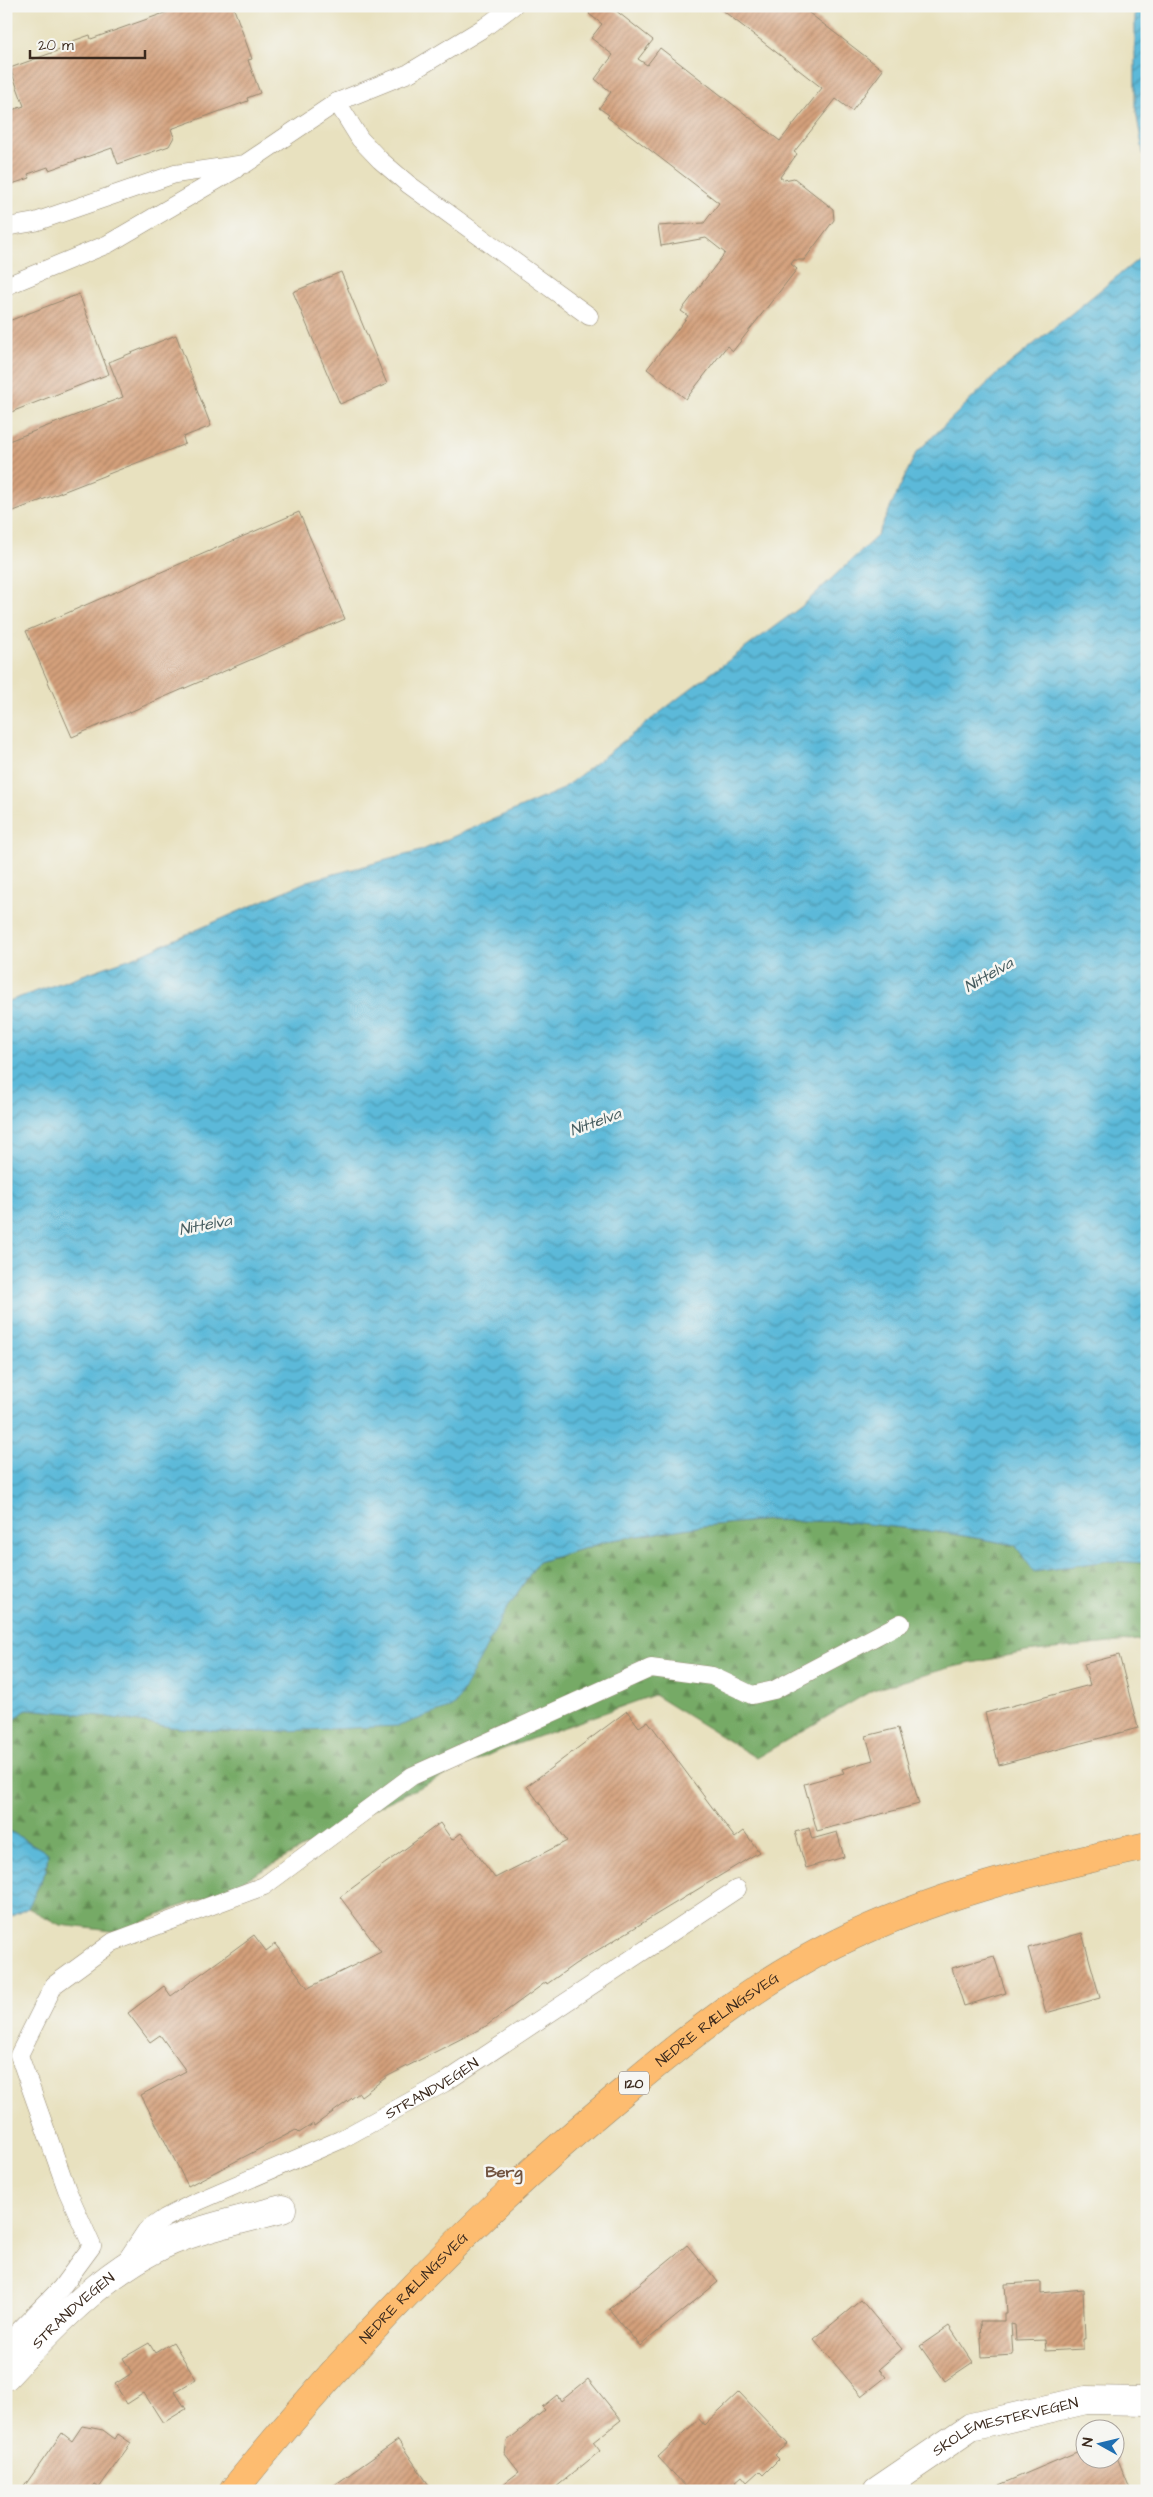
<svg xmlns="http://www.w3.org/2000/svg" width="1153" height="2497" font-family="'Architects Daughter',sans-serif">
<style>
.forest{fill:url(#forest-firs);stroke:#586a42}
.water{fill:url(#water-waves);stroke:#4b727c}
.building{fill:url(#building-hatch)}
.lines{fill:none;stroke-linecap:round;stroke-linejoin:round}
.lane-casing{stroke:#92866e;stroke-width:19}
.street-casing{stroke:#92866e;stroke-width:29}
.primary-casing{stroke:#92866e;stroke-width:29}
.lane{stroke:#fff;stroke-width:18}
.street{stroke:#fff;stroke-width:28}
.primary{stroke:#fdbc6f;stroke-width:28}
.labels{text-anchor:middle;stroke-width:5;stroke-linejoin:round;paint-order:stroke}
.shield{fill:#f6f6f2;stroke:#73675e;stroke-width:1}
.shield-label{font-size:14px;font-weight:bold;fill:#3b2a1e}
.street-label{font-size:15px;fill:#3b2a1e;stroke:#f6f6f2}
.water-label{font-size:16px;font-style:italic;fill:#465c5f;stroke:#f6f6f2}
.neighbourhood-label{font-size:16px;font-weight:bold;fill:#71533f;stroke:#f6f6f2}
</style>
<defs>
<pattern id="forest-firs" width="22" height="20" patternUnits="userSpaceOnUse" patternTransform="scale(1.25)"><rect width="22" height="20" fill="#76aa66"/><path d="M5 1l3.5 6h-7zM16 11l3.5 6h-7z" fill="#628b53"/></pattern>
<pattern id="water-waves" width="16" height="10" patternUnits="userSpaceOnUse" patternTransform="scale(1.25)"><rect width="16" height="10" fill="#5bb9d9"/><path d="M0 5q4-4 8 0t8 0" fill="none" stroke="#4c97af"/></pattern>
<pattern id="building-hatch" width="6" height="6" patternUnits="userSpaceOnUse" patternTransform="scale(1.25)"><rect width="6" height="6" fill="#d4a07b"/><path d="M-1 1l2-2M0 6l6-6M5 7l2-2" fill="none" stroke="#ad8364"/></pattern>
</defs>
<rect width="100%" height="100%" fill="#f6f6f2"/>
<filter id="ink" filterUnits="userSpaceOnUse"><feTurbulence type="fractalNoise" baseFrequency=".02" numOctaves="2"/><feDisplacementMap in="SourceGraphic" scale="10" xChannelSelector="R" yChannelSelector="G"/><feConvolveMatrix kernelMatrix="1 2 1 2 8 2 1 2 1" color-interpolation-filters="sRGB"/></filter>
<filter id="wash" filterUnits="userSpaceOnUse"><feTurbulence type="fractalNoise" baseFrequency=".0096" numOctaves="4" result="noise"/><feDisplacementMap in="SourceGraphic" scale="20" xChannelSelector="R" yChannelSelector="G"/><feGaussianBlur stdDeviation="1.12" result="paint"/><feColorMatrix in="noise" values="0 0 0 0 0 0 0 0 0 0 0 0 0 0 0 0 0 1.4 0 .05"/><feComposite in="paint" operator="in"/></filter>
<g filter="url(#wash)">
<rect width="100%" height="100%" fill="#e8e1bf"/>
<path class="forest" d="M768,1520l81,2 98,11 68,12 20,27 71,-11 41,2v76l-121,13 -78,16 -75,22 -117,68 -102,-63 -159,57 -122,57 -150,83 -45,15 -58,25 -60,-7 -32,-17 18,-38 2,-17 -42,-24v-102l20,-18 75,7 69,11 69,6 267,-123 32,-48 74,-22 91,-14z"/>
<g class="water">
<path d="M1135,6h12v170l-12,-71z"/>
<path d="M1147,249v1314l-41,-2 -72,11 -19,-27 -68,-12 -98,-11 -81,-2 -65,6 -91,14 -74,22 -32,48 -51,96 -56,20 -160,7 -69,-6 -69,-11 -74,-7 -21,18v-725l131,-46 171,-75 112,-30 141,-61 129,-101 111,-82 76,-71 39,-83 81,-79 149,-121z"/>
<path d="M6,1829l42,24 -2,17 -18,38 -22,11z"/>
</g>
<g id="blocks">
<g class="building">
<path d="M184,6h49l19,53 -4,1 12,33 -13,5 1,3 -77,28 3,8 -5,9 -51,18 -6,-16 -63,22 -1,-3 -20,7 2,4 -24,8v-74l18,-6 -14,-38 58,-21 -1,-4 23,-8 1,4z"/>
<path d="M594,6h16l43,34 -15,19 9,6 13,-17 120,93 42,-53 -105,-82h83l83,64 -31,41 -16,-12 -42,53 3,2 -17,23 4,3 10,-2 39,31 1,11 -30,40h-10l-3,4 6,5 -64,82 -6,-5 -41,53 -39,-30 41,-53 -7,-5 44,-58 -19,-15 -45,8 -3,-20 46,-3 15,-20 -112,-86 2,-2 -10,-7 12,-16 -16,-13 18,-24 -22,-17 11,-14 -13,-10z"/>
<path d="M341,272l46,112 -47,20 -47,-112z"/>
<path d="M79,294l30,80 -103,40v-92z"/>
<path d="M176,335l35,91 -28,11 2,7 -179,70v-72l117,-45 -14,-35z"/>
<path d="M299,512l46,107 -273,118 -46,-106z"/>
<path d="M1119,1655l19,73 -139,37 -14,-52 105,-28 -6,-21z"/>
<path d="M627,1711l12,16 9,-6 87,117 9,-7 15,21 -184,112 -28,20 -1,-2 -60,44 -98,50 -27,20 -2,-3 -45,33 -1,-2 -14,9 -3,-3 -108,56 -47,-91 45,-24 -26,-36 -10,7 -22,-29 36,-27 7,10 83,-61 12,16 9,-7 33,44 73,-36 -41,-55 100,-74 12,17 9,-7 34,45 72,-37 -40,-55z"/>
<path d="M898,1728l21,76 -102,27 -13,-47 40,-11 -2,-4 31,-9 -7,-24z"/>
<path d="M809,1828l3,11 25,-7 7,25 -38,11 -11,-36z"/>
<path d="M1082,1933l18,65 -54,15 -18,-65z"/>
<path d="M994,1956l12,37 -42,13 -12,-38z"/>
<path d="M687,2245l31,37 -78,64 -31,-37z"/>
<path d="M1041,2282v11l42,-4 2,50h-2v10l-37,2 -1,-11 -29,1 -1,-16 -4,-1 2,31 -31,2 -2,-36h24v-8h3l-2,-29z"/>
<path d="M861,2300l41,49 -23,20 7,8 -24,19 -48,-57z"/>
<path d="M949,2326l24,36 -28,19 -25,-35z"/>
<path d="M173,2342l23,37 -21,13 11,17 -23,14 -19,-30 -17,11 -12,-20 17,-11 -9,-15 26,-15 6,10z"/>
<path d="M588,2379l33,41 -28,22 7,9 -45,37 2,3h-50l-5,-6 17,-13 -14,-18 2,-13 38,-31 -3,-3 15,-12 4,6z"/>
<path d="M739,2392l49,52 -13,11 4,4 -16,16 -4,-4 -12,11 -5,-6 -7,6 3,4 -5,5h-43l-32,-34 41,-38 5,6z"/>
<path d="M82,2426l21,4 12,9 3,-5 13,9 -32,45 -5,-4 -5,7h-62l-4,-3 39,-55 10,8z"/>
<path d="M398,2440l35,51h-103l-1,-2z"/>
<path d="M1086,2448v12h30v-5l15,36h-130l-2,-6z"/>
</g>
</g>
</g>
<g filter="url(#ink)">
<use href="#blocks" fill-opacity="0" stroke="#92866e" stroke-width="1"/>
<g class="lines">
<g class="lane-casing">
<g id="lane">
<path d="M337,102l23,37 20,21 28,24 181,132"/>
<path d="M6,227l29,-5 140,-48 70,-10 92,-62 72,-29 76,-46 28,-21"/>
<path d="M6,286l102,-42 128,-75"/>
<path id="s1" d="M126,2261l20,-30 19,-13 27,-14 148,-64 104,-57 293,-194"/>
<path d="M6,2344l55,-56 31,-42 -25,-56 -48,-135 35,-70 59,-43 151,-56 148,-110 239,-108 61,8 40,19 22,-5 127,-67"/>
</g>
</g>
<g class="street-casing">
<g id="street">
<path id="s2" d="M6,2376c48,-52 109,-115 176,-139 32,-12 67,-19 100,-28"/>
<path id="s3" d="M877,2491l94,-64 115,-27 61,1"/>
</g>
</g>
<g class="primary-casing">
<g id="primary">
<path id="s4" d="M233,2491c117,-145 247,-280 390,-399 65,-55 135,-110 212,-148 99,-49 204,-75 312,-98"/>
</g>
</g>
<use href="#lane" class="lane"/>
<use href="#street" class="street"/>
<use href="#primary" class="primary"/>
</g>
</g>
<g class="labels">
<rect class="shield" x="619" y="2071.5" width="30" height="23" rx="4"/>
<g class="shield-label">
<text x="634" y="2088">120</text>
</g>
<g class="street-label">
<text dy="5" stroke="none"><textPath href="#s4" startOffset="678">NEDRE RÆLINGSVEG</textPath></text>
<text dy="5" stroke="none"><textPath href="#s1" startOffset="356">STRANDVEGEN</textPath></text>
<text dy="5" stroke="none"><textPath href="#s4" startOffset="272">NEDRE RÆLINGSVEG</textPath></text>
<text dy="5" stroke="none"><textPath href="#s2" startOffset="94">STRANDVEGEN</textPath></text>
<text dy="5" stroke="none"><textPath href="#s3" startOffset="146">SKOLEMESTERVEGEN</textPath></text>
</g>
<g class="water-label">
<text transform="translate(988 974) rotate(-30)" y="6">Nittelva</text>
<text transform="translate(595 1121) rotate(-20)" y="6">Nittelva</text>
<text transform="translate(205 1224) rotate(-11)" y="6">Nittelva</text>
</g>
<g class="neighbourhood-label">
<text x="504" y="2177">Berg</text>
</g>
</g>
<rect width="1153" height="2497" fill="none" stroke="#f6f6f2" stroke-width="25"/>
<g transform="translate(1100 2444) rotate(278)"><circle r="24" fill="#f6f6f2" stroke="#aba49d"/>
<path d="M0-4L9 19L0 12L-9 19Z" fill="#1f6fb2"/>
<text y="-8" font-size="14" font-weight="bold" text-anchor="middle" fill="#3b2a1e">N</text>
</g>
<path d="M30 50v8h115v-8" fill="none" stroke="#3b2a1e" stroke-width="2.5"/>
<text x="38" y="50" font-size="15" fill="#3b2a1e" stroke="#f6f6f2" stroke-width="4" paint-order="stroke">20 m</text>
</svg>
